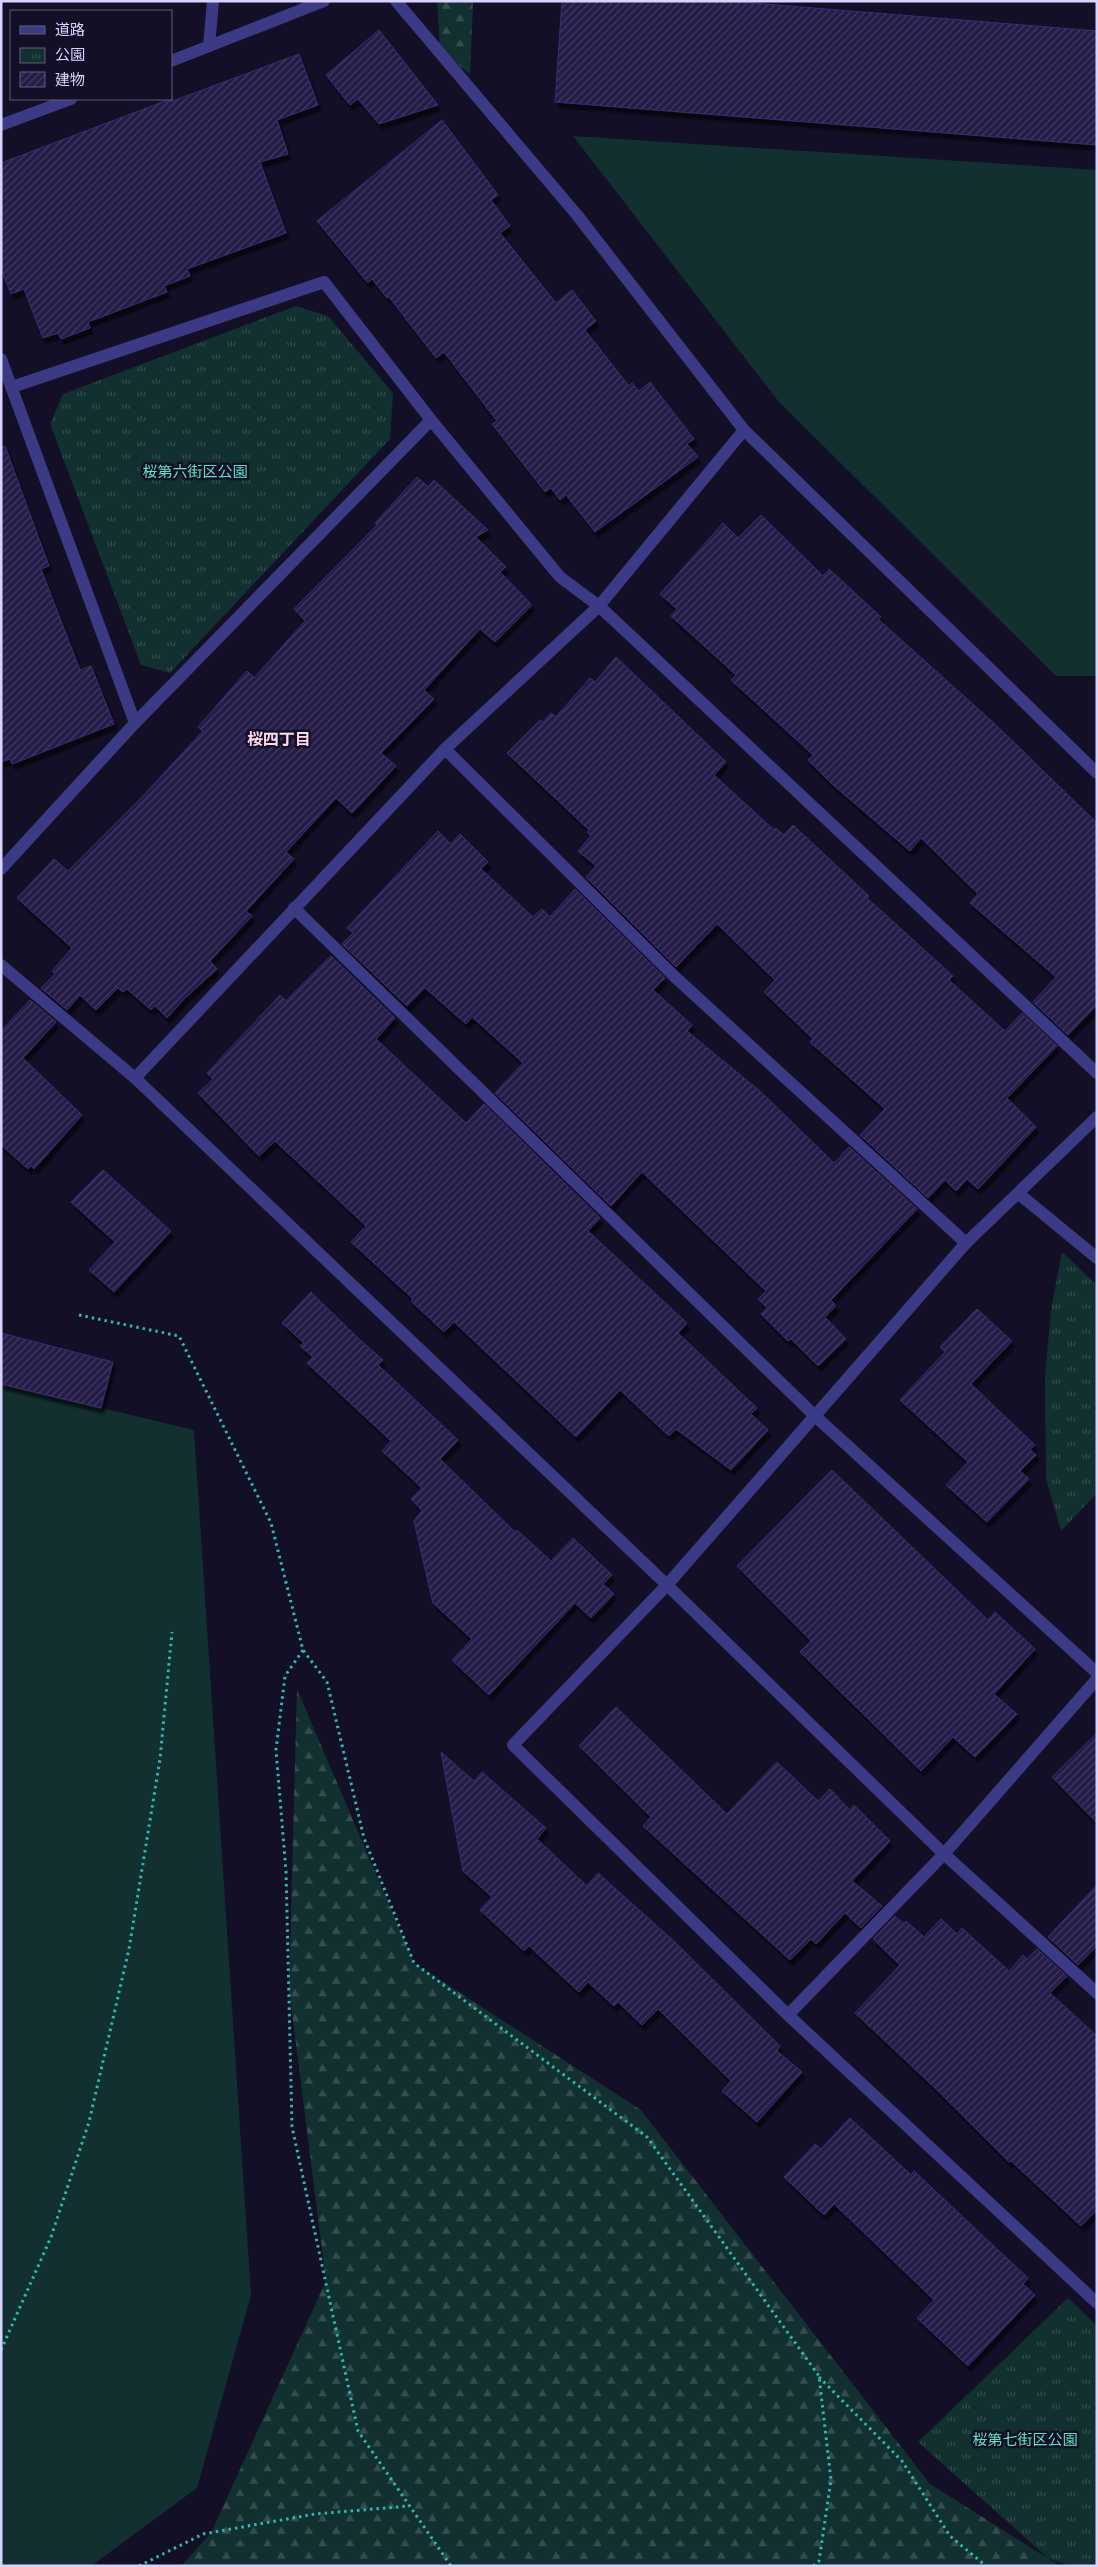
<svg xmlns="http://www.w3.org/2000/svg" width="1098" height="2567" font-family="Signika,'Noto Sans JP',sans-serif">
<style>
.forest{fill:url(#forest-firs)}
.park{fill:url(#park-tufts)}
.pitch{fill:#12302f}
.building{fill:url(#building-hatch);stroke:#3b2d73;filter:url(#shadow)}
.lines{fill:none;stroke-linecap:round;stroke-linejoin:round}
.path{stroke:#2fb8b0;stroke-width:3;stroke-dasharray:2.5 4;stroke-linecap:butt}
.minor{stroke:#3d3a85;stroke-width:12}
.labels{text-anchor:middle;stroke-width:5;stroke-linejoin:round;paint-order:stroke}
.park-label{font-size:15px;fill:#5fe0c0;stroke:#130f26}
.neighbourhood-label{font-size:16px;font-weight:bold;fill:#ffd6f0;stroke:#130f26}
</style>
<defs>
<pattern id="forest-firs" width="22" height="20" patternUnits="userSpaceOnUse" patternTransform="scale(1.25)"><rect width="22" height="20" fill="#12302f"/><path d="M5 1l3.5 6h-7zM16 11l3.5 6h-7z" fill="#344d4e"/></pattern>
<pattern id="park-tufts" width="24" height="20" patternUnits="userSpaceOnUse" patternTransform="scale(1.25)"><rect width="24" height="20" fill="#12302f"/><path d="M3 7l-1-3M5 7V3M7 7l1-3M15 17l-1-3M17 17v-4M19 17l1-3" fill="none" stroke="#344d4e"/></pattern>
<pattern id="building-hatch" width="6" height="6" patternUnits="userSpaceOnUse" patternTransform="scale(1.25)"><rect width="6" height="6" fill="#241b47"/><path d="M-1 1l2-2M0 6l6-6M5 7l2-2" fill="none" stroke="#433b63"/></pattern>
<filter id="shadow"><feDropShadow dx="3" dy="5.5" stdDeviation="1" flood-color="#0009"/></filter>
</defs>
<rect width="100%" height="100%" fill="#130f26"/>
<g class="forest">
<path d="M437,1h36l-3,73 -30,-23z"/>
<path d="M297,1689l117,274 227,147 289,374 130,82h-879l30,-33 115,-252 -37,-292z"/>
</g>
<g class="park">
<path d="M296,306l32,10 65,77 -3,46 -220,234 -29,-8 -91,-241 13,-30z"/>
<path d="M1062,1252l35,33v208l-36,38 -15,-52 -1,-102 6,-67z"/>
<path d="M1068,2298l29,28v240h-27l-21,-7 -131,-117z"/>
</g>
<g class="pitch">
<path d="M573,136l524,34v506h-41l-277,-274z"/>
<path d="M1,1384l193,46 57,865 -54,193 -106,78h-90z"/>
</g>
<g class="building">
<path d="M562,1h166l369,30v114l-542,-43z"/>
<path d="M379,30l59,75 -59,19 -21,-25 -8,6 -24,-30z"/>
<path d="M299,54l19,51 -41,15 11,34 -28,8 26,71 -99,36 3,7 -26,10 3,6 -79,30 2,6 -29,11 -3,-6 -15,5 -19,-49 -13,5 -10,-25v-106l172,-65 -3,4z"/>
<path d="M442,120l56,75 -7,5 19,26 -10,7 56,70 16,-13 24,31 -11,9 44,56 3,-3 7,8 11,-9 44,57 -7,5 11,13 -103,75 -29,-37 -6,5 -9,-12 -6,4 -53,-68 5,-3 -53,-69 -8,6 -47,-61 -2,1 -15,-19 -4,4 -51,-62z"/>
<path d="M5,446l44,120 -8,3 39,101 11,-4 23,58 -102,40 -2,-5 -9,3v-315z"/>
<path d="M417,477l11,10 6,-7 54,50 -12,7 30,30 -6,5 32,33 -37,37 -15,-13 -56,61 10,9 -53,54 15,13 -44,47 -16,-15 -50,54 8,7 -48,52 6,5 -42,45 7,8 -33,30 -17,19 -12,-12 -4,4 -24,-21 -4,3 -5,-4 -22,22 -16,-15 -13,15 -26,-22 14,-14 -3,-3 20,-23 -55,-50 37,-39 14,12 73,-73 62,-67 -5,-4 49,-56 7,7 51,-57 -11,-12 83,-84 -2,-2z"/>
<path d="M761,515l62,61 6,-7 52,48 -3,2 117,105 102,99v182l-29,30 -35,-33 23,-25 -86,-74 8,-9 -57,-56 -11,13 -77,-66 -25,-25 5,-5 -82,-75 5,-5 -65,-59 6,-7 -17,-15 63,-71 15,15z"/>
<path d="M616,657l110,105 -12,13 60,55 2,-2 8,7 9,-10 76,71 -2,2 86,78 -4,4 56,51 17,-18 35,33 -50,52 29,29 -58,62 -11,-10 -11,12 -11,-11 -17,18 -68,-63 25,-26 -75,-67 3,-3 -49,-47 11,-12 -58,-56 -41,43 -90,-90 10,-11 -18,-15 13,-15 -4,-4 2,-2 -82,-77 33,-33 3,2 8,-9 5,4 34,-39 5,4z"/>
<path d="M438,831l13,13 9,-10 28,28 -7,7 52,48 9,-8 8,8 25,-28 90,89 -12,12 39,35 -5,6 74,61 73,71 15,-16 68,62 -86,91 5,6 -11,11 21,22 -28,27 -27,-27 -3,2 -27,-27 6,-6 -9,-9 8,-8 -124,-119 -31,34 -116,-113 28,-30 -51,-46 -6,7 -41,-36 -18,18 -65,-62 11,-11 -6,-5z"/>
<path d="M331,956l64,62 -19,21 90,84 18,-19 116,114 -12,13 99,92 -9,10 79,75 -6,6 17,16 -37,40 -55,-41 -7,7 -49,-46 -44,47 -122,-115 -10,10 -33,-31 2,-2 -62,-57 15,-16 -91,-85 -16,15 -61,-63 15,-14 -6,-6 73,-78 6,6z"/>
<path d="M30,1000l26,22 -33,36 59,57 -48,54 -3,-3 -3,3 -27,-24v-114z"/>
<path d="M103,1170l68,61 -57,61 -25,-22 26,-28 -44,-40z"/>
<path d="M311,1292l48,47 24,21 -5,5 80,75 -18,19 75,73 2,-2 34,31 22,-23 39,37 -9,9 11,10 -23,24 -16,-15 -86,92 -37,-35 20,-21 -39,-36 -19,-82 8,-10 -11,-12 11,-11 -40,-37 9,-10 -84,-78 6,-6 -13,-11 4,-3 -22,-20z"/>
<path d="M977,1309l35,32 -41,43 64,61 -5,4 6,6 -16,16 9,8 -42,43 -41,-37 22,-23 -68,-62 45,-48 -5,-5z"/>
<path d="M1,1333l112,29 -12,46 -100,-24z"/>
<path d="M832,1470l156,150 7,-8 40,37 -41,45 23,20 -42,43 -22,-20 -32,34 -121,-119 11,-11 -74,-75z"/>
<path d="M616,1707l111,107 50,-52 41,39 12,-12 20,21 4,-5 36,36 -38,40 30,25 -21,22 -16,-15 -29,31 -5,-5 -21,21 -147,-134 8,-9 -72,-71z"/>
<path d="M1097,1733v90l-45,-46z"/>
<path d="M441,1752l33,29 8,-9 64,56 -9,11 50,47 11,-13 77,69 105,104 -3,5 25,21 -45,50 -35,-31 9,-10 -73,-72 -16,16 -24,-23 -4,4 -26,-24 -9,10 -50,-46 -5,5 -44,-41 12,-13 -29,-26z"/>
<path d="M1097,1885v61l-19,19 -30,-28z"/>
<path d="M895,1916l9,8 2,-3 18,16 17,-18 16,15 5,-6 47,43 14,-16 4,4 10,-10 30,27 -17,17 47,43v174l-16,16 -70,-65 -2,1 -74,-74 -80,-75 45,-48 -27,-26z"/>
<path d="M850,2118l61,57 3,-4 114,107 -5,6 12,11 -67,71 -51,-48 17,-18 -100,-96 -10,11 -40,-38 31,-33 6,5z"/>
</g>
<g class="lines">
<g class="path">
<path d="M79,1315l100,21 92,187 32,127 24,32 37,156 50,125 233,174 172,239 12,104 -12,81 -6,5"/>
<path d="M303,1650l-18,26 -9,74 10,121 6,256 66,304 93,135"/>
<path d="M1,2350l50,-113 38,-115 40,-173 31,-190 12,-127"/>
<path d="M819,2377l83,84 48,75 36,30"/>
<path d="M139,2566l64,-32 112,-20 94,-8"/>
</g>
<g class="minor">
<path d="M396,1l181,214 167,215 353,343"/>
<path d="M209,46l4,-45"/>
<path d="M171,61l153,-60"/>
<path d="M1,125l70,-26"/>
<path d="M1,359l134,364"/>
<path d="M12,387l312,-105 107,138 129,157 39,29 498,467"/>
<path d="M445,749l230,228 291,266"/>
<path d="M1,869l134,-146 296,-303"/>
<path d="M294,908l521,508 282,257"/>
<path d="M1,965l134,113 532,507 299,-342 131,-126"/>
<path d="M135,1078l310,-329 154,-143 145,-176"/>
<path d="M1019,1194l78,64"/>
<path d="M1097,1993l-153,-139 -277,-269 -154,160 275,270 309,288"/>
<path d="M788,2015l156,-161 153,-175"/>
</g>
</g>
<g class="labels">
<g class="park-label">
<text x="195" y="477">桜第六街区公園</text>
<text x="1025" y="2445">桜第七街区公園</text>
</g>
<g class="neighbourhood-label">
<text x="279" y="745">桜四丁目</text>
</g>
</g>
<rect width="1098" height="2567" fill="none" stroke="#d9d4ff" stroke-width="5"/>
<rect x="10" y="10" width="162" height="90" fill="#130f26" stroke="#625e7d"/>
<rect x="20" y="26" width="25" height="8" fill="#3d3a85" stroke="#625e7d"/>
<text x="55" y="35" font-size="15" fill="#d9d4ff">道路</text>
<rect x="20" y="48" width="25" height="15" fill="url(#park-tufts)" stroke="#625e7d"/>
<text x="55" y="60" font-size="15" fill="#d9d4ff">公園</text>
<rect x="20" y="72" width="25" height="15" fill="url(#building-hatch)" stroke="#625e7d"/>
<text x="55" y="85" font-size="15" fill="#d9d4ff">建物</text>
</svg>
